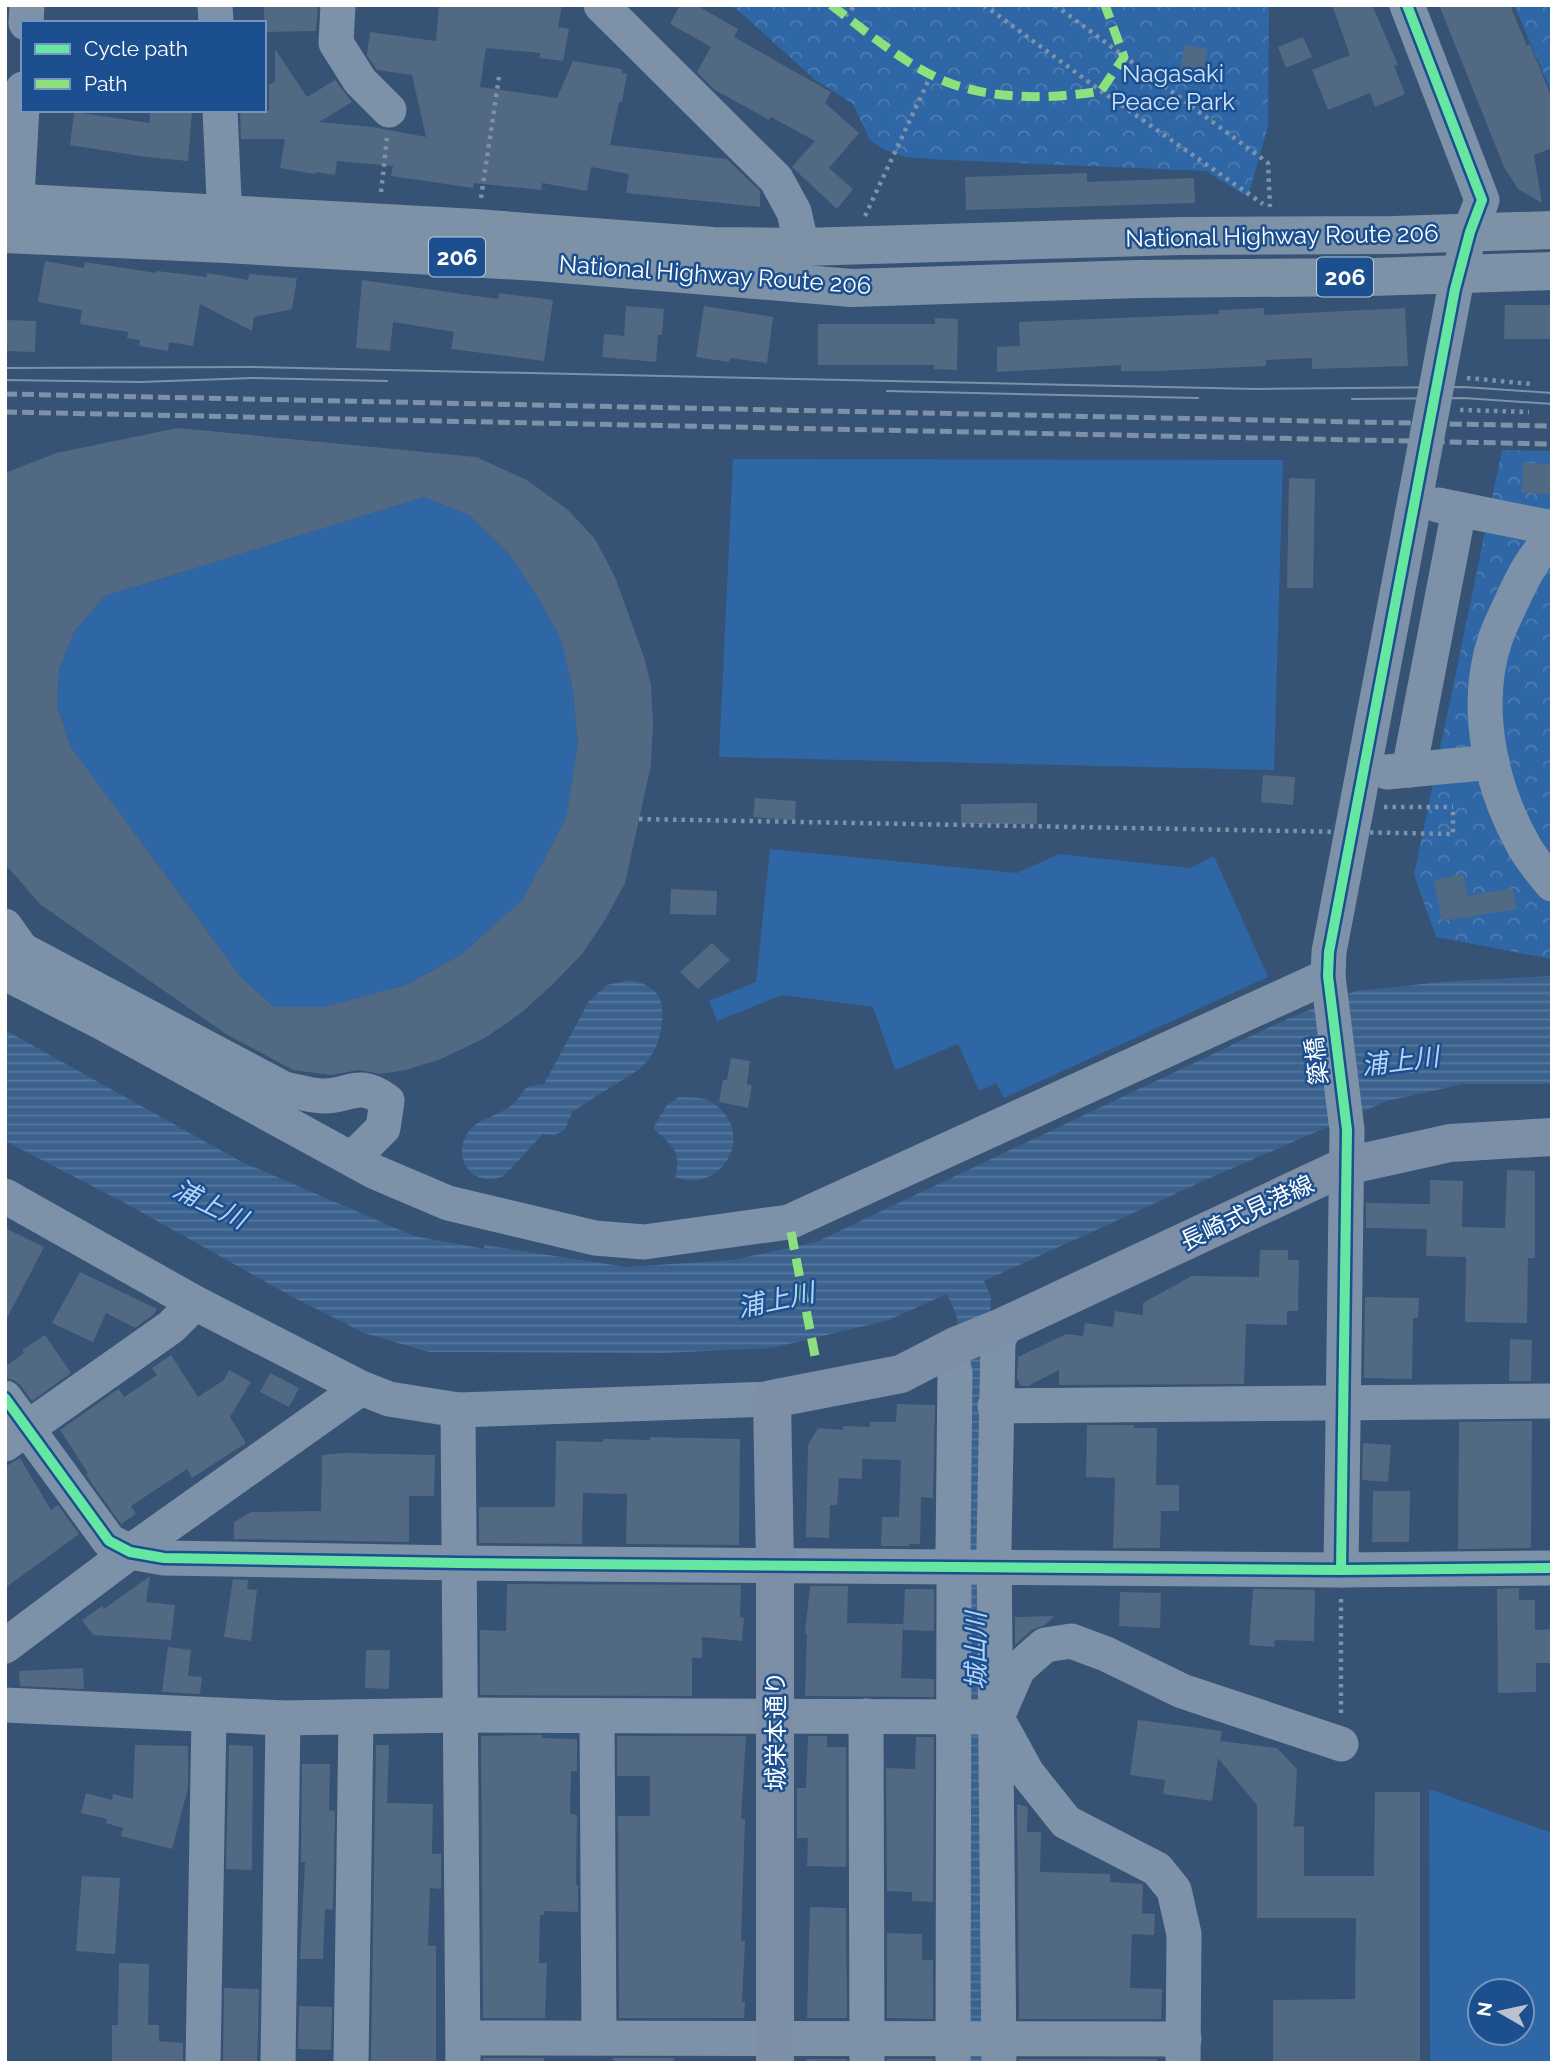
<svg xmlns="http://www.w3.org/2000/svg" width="1557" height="2068" font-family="Raleway,'Noto Sans JP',sans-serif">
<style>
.forest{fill:url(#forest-crowns)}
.pitch{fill:#2f66a5;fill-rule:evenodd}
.water{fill:url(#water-rules)}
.building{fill:#526984;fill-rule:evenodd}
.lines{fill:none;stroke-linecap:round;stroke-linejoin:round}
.path{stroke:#7d92a8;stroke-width:4.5;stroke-dasharray:3.5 5;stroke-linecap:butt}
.minor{stroke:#7d92a8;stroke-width:35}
.major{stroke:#7d8ea7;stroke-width:38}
.highway{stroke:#7e92a7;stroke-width:38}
.tram{stroke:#7e92a7;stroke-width:2}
.rail{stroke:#7e92a7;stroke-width:5;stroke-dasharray:12 5;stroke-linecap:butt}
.path-bridge{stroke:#7d92a8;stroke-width:4.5;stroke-dasharray:3.5 5;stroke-linecap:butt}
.quiet{stroke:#8de07e;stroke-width:9;stroke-dasharray:18 9;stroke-linecap:butt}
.cycleway-casing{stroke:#1b4f8f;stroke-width:15}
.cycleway{stroke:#66e7a1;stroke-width:10}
.labels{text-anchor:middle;stroke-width:5;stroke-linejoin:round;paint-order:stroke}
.shield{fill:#1b4f8f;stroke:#bbcadd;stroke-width:2}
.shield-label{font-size:23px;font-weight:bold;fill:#fff}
.park-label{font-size:24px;fill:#cfe3fa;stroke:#1b4f8f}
.street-label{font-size:24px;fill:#fff;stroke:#1b4f8f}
.water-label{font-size:26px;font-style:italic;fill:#b5d3f5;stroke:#1b4f8f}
</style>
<defs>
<pattern id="forest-crowns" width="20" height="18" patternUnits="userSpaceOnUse" patternTransform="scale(1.75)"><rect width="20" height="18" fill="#2f66a5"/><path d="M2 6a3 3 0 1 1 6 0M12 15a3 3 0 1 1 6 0" fill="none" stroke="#4e7db2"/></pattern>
<pattern id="water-rules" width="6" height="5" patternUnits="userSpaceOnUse" patternTransform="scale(1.75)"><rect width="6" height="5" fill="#3b618d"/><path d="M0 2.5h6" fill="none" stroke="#58799e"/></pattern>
</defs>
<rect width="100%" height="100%" fill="#365274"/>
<g class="forest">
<path d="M729,5h540l-1,121 -20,71 -42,-26 -260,-11 -41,-3 -20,-7 -15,-10 -17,-36 -39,-25 -74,-67z"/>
<path d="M1514,5h38v88z"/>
<path d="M1502,450l50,1v508l-116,-22 -22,-62z"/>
</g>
<g class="pitch">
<path d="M733,459l550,1 -9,310 -555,-13z"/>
<path d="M424,497l45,18 41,40 26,39 25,45 12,52 5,53 -12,74 -43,81 -61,55 -56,31 -83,22h-49l-33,-30 -171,-231 -13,-40 2,-36 15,-38 31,-36z"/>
<path d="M770,849l247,24 42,-19 131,14 24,-12 54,121 -264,121 -8,-15 -17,8 -21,-47 -63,26 -22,-63 -91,-12 -65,26 -8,-20 47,-19z"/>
<path d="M1429,1789l123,44v230h-122zM1480,1991h42v42h-42z"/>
</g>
<g class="water">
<path d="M1552,976v108h-88l-77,17 -186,81 -217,99 7,16 -5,105 -2,661h-22l3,-692 -9,-57 -9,-20 -58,26 -117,28 -108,5 -235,-1 -65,-19 -73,-37 -166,-93 -120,-62v-111l235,131 174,75 71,13 -1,-4 143,22 105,-7 84,-18 460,-218 79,-33 96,-10z"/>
<path d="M629,980c26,5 36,16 33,43 -3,19 -7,31 -21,45l-69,44 -7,18 -11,5 -11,-1 -38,41c-27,15 -55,-13 -38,-41 10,-17 32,-17 46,-30 5,-4 9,-12 14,-17l17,-3 45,-83 18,-16z"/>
<path d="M679,1097c8,1 19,0 27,2 6,2 13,8 17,13 29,33 -7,82 -48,65 8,-26 -5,-33 -22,-49l13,-22z"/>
</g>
<g class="building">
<path d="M264,5h54l-2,26 -52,1z"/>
<path d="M439,5h123l-4,22 11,2 -6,32 -24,-3 1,-5 -54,-5 -6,39 77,11 16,-37 49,8v4l5,1 -5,28h-3l-9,43 117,14 33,32v16l-134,-14 3,-19 -38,-7 -4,24 -45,-8 -1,7 -67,-7 -1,5 -82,-12 2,-10 -56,-5 -2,14 -19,-3 -1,2 -35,-6 5,-29h-44l-1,-29h29v-25l6,-4v-32l32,48 28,-17 17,22 -33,20 54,5 53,10 -14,-62 -35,-5 -10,-15 3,-23 66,9z"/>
<path d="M680,5h16l42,24 -4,8 97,55 -6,11 34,30 -30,35 24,21 -16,20 -45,-42 23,-26 -44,-24 -2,3 -54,-30 -18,-18 14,-25 -41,-23z"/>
<path d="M1332,5h40l26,60 -4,1 11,28 -30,13 -5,-14 -42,17 -16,-40 38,-15z"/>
<path d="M1439,5h71l17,41 3,-2 22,54v50l-18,7 8,48 -24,-14 -14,-22z"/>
<path d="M1303,37l9,20 -26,11 -8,-21z"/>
<path d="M1185,45l23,4 -5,26 -23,-4z"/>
<path d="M150,110h42l-4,51 -41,-4 -77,-12 4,-33 76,11z"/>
<path d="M1087,173v9l107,-4 1,25 -229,7 -1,-33z"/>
<path d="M45,261l39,7 1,-6 71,11 1,-2 50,6v-4l41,7 1,-6 48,4 -5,31 -38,8 -2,14 -52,-27 -7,42 -24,-4 -1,9 -29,-5 1,-6 -13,-2 1,-6 -48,-8 2,-14 -44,-8z"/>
<path d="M362,280l136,19 1,-6 54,7 -9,61 -93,-12 3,-17 -61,-10 -3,29 -34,-3z"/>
<path d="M1505,305h47v34h-48z"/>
<path d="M626,306l38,3 -2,26h-4l-2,27 -54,-5 2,-23 20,2z"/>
<path d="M704,306l69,11 -6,46 -37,-5 -1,4 -33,-5z"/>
<path d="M1264,308v7l141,-7 3,58 -96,3v-11l-46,2v6l-109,5h-36v-6l-124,7v-25l23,-1 -1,-24 200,-8v-4z"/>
<path d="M935,318l23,1 -1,51 -23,-1v-4h-116v-41h117z"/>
<path d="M5,320l31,1 -1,31 -30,-1z"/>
<path d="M178,428l298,29 51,23 41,30 27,29 20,38 29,80 7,28 2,38 -2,42 -26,118 -20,37 -23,34 -29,30 -32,29 -36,25 -44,21 -35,11 -26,4 -21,-4 -28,5 -38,-5 -67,-36 -185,-129 -36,-41v-391l51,-20zM424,497l45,18 41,40 26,39 25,45 12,52 5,53 -12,74 -43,81 -61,55 -56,31 -83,22h-49l-33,-30 -171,-231 -13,-40 2,-36 15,-38 31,-36z"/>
<path d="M1523,463l29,1v30l-30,-1z"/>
<path d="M1289,478l26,1 -2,109h-26z"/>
<path d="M1263,775l32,2 -2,28 -32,-3z"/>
<path d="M755,798l41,3 -1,19 -42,-3z"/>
<path d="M1037,803v21h-76v-20z"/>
<path d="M1463,874l5,22 45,-8 4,21 -75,12 -8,-41z"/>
<path d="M671,889l46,2 -1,24 -46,-1z"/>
<path d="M712,943l18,17 -32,29 -18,-17z"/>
<path d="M731,1058l19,3 -3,23 5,1 -4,23 -29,-6 4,-22h4z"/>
<path d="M1507,1170l28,1v87h-7l-1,65 -62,-1 1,-65 -40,-1 1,-27 -61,-1v-25l64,1v-24l33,1 -1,46 43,1z"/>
<path d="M5,1228l39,19 -39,75z"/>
<path d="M1260,1250h28v10h11l-1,51h-11v14l-41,-1 -2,60 -185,1v-15l-31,16h-7l-4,-8 1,-21 48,-23 17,2 2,-13 28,4 2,-16 28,4v-12l49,-27 67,1z"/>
<path d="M80,1272l77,37 -3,5 -19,14 -29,-15 -13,29 -41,-19z"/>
<path d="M1365,1297l54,1 -1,20h-5l-1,61 -48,-1z"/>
<path d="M45,1335l26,38 -39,28 -11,-15 -7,-6 -9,-2v-11l19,-14 -2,-3z"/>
<path d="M1510,1339l22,1 -1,41h-22z"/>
<path d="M171,1355l27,42 26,-17 5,-10 22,12 -21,35 16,26 -54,35 -5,-9 -56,37 5,8 -15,10 -35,-49 2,-2 -28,-43 54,-38 5,-3 5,8 33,-22 -5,-7z"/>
<path d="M270,1373l29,15 -10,19 -29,-15z"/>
<path d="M897,1404l38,1 -2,93 -12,-1 -1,47h-11v2h-28l1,-29h17l2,-57 -39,-1v20l-23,-1 -2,27h-7l-1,33 -23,-1 2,-92 10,-17 25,2v-4l27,1v-5h26z"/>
<path d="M1532,1421l-1,127 -73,1 1,-127z"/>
<path d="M1087,1425h47v3h23l-1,57h23v26h-18l-1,37h-47l2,-70 -29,-1z"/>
<path d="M650,1437l90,2 -1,106 -113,-1 1,-50 -44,-1 -1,51 -103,-1v-36h76l1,-66 47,1v-3l47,1z"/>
<path d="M1363,1443l28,2 -3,37 -26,-2z"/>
<path d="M345,1453l90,2 -1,41h-25v46l-175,-3v-17l17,-10 70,-1 1,-56z"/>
<path d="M20,1458l31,52 7,-5 21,29 -74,54v-121z"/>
<path d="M1373,1491h37l-1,51h-37z"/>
<path d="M150,1576l-4,26 29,3 -4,35 -78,-5 -11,-15 20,-14 2,3z"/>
<path d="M233,1579l15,1 -1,9 10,1 -6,51 -27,-4z"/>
<path d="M507,1584l234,1 -1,32 4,1 -2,23 -40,-4v21h-10v38l-212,-1v-65l26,1z"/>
<path d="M810,1586h38l-1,37 56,1 -2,54 33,1v18l-129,-1 2,-63h-2z"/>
<path d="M1519,1588v12h16v30l17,-1v34h-16v29l-38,1 -1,-104z"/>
<path d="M905,1589h29v42l-31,-1z"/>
<path d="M1253,1589l62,1 -1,51 -39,-1 -1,7 -25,-2z"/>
<path d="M1120,1592l41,1 -1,35 -41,-2z"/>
<path d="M1054,1616l-9,9 -13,5 -17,15v-28z"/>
<path d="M168,1647l23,3 -3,26 14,1 -2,17 -38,-2z"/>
<path d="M366,1650h24l-1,39 -24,-1z"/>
<path d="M83,1668l1,21 -64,-3 -1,-15z"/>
<path d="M1138,1720l84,11 -2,10 57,7 20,21 -3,58 10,-1v50h70l1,-84h45v271h-147v-63l82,-1 1,-81h-99v-113l-39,-47 -6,43 -49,-7 2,-14 -35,-5z"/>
<path d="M542,1735v3l35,1v32h-6l-1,43 7,1 -1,70h2v27l-34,-1v4h-4l-1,48h8l-2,55h-62l-2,-282z"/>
<path d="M617,1736h129l-5,83h4l-4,122h4l-3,61h3l-1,16h-125l-1,-202h32v-40h-33z"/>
<path d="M808,1736h19v11h19v120l-39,-1 1,-28h-11v-50h9z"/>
<path d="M916,1737h18l-1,165 -21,-1v-9l-25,-1 -1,-123 29,1z"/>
<path d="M135,1745l53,1v42l-16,61 -51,-13 2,-8 -17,-5 1,-4 -26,-6 5,-20 26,7 1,-6 20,5z"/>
<path d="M229,1745l24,1 -1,124 -26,-1z"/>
<path d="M376,1745h13l-2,58 46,1 -1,50h9v35l-11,-1 -2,58h8v117h-65z"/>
<path d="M302,1764h28l-1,46 6,1 -2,99 -8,-1 -2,50h-23l5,-97h-4z"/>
<path d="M1017,1804l11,3 -1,25h14l-1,40 70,2v8l33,2 -1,29 13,1 -1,21 -22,-1 -2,54 32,1 -1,30h-142z"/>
<path d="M82,1876l38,2 -5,76 -39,-3z"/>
<path d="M810,1907l36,1 1,110h-40z"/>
<path d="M887,1933l35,1v26h11v59l-46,-1z"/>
<path d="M119,1963l30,1 -1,61h11v16l24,2v20h-71v-38h6z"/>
<path d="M224,1988l35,1 -2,74h-34z"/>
<path d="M299,2006l33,1 -1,43 -33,-1z"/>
<rect x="483" y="2058" width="61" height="5"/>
<rect x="613" y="2058" width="61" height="5"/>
<rect x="806" y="2059" width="41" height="4"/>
<rect x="887" y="2059" width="46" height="4"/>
<rect x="1019" y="2059" width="138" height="4"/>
</g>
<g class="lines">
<g class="path">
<path d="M984,5l117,86 162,113"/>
<path d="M1055,5l213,158 2,44"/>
<path d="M845,16l10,-11"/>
<path d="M381,192l6,-54"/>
<path d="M481,198l18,-121"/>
<path d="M865,216l66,-141"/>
<path d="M1467,378l65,6"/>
<path d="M1460,410l69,2"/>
<path d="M1384,807h69"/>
<path d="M1341,1713v-114"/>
</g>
<g class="minor">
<path d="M215,5l1,18"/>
<path d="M338,5l-2,38 24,38 29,29"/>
<path d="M601,5l175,174 18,33 8,35"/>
<path d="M26,23l1,-18"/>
<path d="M220,110l6,134"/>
<path d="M15,232l8,-143"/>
<path d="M1438,505l114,23"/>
<path d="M1552,539c-19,17 -30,40 -40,62 -6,13 -13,26 -17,39 -22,66 -5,146 29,206 7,13 18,26 28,38"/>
<path d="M1409,770l50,-260"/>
<path d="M1387,772l105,-10"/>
<path d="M5,926l17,24 262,139c12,2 26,7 39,7 26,1 35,-17 64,5l-4,27 -31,31"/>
<path d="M5,973l96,49 274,150 73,31 147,35 49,4 145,-20 539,-246"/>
<path d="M5,1196l190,107 166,85 28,11 69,11 314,-11"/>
<path d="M950,1349l5,24 -2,177 1,33 -1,480"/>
<path d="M5,1398l104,143 21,11 34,6 296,5 881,7 211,-2"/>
<path d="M995,1406l557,-5"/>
<path d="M458,1410l5,653"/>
<path d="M5,1444l166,-117 24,-24"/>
<path d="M1341,1570l6,-440 -19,-154 1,-24 126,-663 15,-57 12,-32 -75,-195"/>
<path d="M5,1646l125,-94 231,-164"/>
<path d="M5,1705l278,13 179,-3 534,2"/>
<path d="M1001,1708l17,-39 27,-24 26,-4 35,13 76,37 159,53"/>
<path d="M597,1716l2,322"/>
<path d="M866,1716l1,347"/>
<path d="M998,1720l29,53 39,49 91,47 17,21 10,44 -1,129"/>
<path d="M463,2038l721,1"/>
<path d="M203,2063l6,-347"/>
<path d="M278,2063l5,-345"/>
<path d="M351,2063l5,-346"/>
<path d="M999,2063l-5,-516 4,-205 6,-16"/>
</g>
<path class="major" d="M775,2063v-498l-3,-166 129,-25 54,-28 49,-20 342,-160 104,-23 102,-6"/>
<g class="highway">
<path d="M5,202l471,26 237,18 89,1 379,-11 213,-1 158,-5"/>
<path d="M5,234l221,10 312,18 314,26 287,-9 233,-2 180,-6"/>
</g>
<g class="tram">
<path d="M5,368l247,-1 1004,22 208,-2 88,6"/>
<path d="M5,380l135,2 113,-4 134,3"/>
<path d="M887,391l311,7"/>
<path d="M1352,399l112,-1 88,6"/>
</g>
<g class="rail">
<path d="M5,394l1547,32"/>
<path d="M5,412l1547,32"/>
</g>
<path class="path-bridge" d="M639,819l814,15v-27"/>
<g class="quiet">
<path d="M831,5c36,27 79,64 121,79 47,16 100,15 149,7l23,-34 -19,-52"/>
<path d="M791,1232l25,129"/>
</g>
<g class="cycleway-casing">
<g id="cycleway">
<path d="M5,1398l104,143 21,11 34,6 296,5 881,7 211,-2"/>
<path d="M1341,1570l6,-440 -19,-154 1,-24 126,-663 15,-57 12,-32 -75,-195"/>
</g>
</g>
<use href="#cycleway" class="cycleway"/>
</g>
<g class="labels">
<g class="shield">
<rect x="429" y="237.5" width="56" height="39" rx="5"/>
<rect x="1317" y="257.5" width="56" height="39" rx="5"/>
</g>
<g class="shield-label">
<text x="457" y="265">206</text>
<text x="1345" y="285">206</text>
</g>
<g class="park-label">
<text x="1173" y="82">Nagasaki<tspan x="1173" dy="28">Peace Park</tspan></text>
</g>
<g class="street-label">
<text transform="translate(1282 236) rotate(-1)" y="8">National Highway Route 206</text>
<text transform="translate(715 275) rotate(4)" y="8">National Highway Route 206</text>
<text transform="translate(1317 1061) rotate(-97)" y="8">簗橋</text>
<text transform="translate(1247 1213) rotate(-25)" y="8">長崎式見港線</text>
<text transform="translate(776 1731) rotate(-90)" y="8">城栄本通り</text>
</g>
<g class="water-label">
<text transform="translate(1400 1061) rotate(-7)" y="9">浦上川</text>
<text transform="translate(210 1204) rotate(26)" y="9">浦上川</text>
<text transform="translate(776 1300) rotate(-12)" y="9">浦上川</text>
<text transform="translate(976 1651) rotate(-90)" y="9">城山川</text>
</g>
</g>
<rect width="1557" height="2068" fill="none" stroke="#ffffff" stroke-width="14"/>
<rect x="21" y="21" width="245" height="91" fill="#1b4f8f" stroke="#7695bc" stroke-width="2"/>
<rect x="35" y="44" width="35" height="10" fill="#66e7a1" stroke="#7695bc" stroke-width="2"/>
<text x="84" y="56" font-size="21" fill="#ffffff">Cycle path</text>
<rect x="35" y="79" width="35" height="10" fill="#8de07e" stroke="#7695bc" stroke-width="2"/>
<text x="84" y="91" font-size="21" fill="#ffffff">Path</text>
<g transform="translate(1501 2012) rotate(279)"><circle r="33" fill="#1b4f8f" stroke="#7695bc" stroke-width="2"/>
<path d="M0-5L12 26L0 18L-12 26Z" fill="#b9c2ce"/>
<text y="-10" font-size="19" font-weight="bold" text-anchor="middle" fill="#ffffff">N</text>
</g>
</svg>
